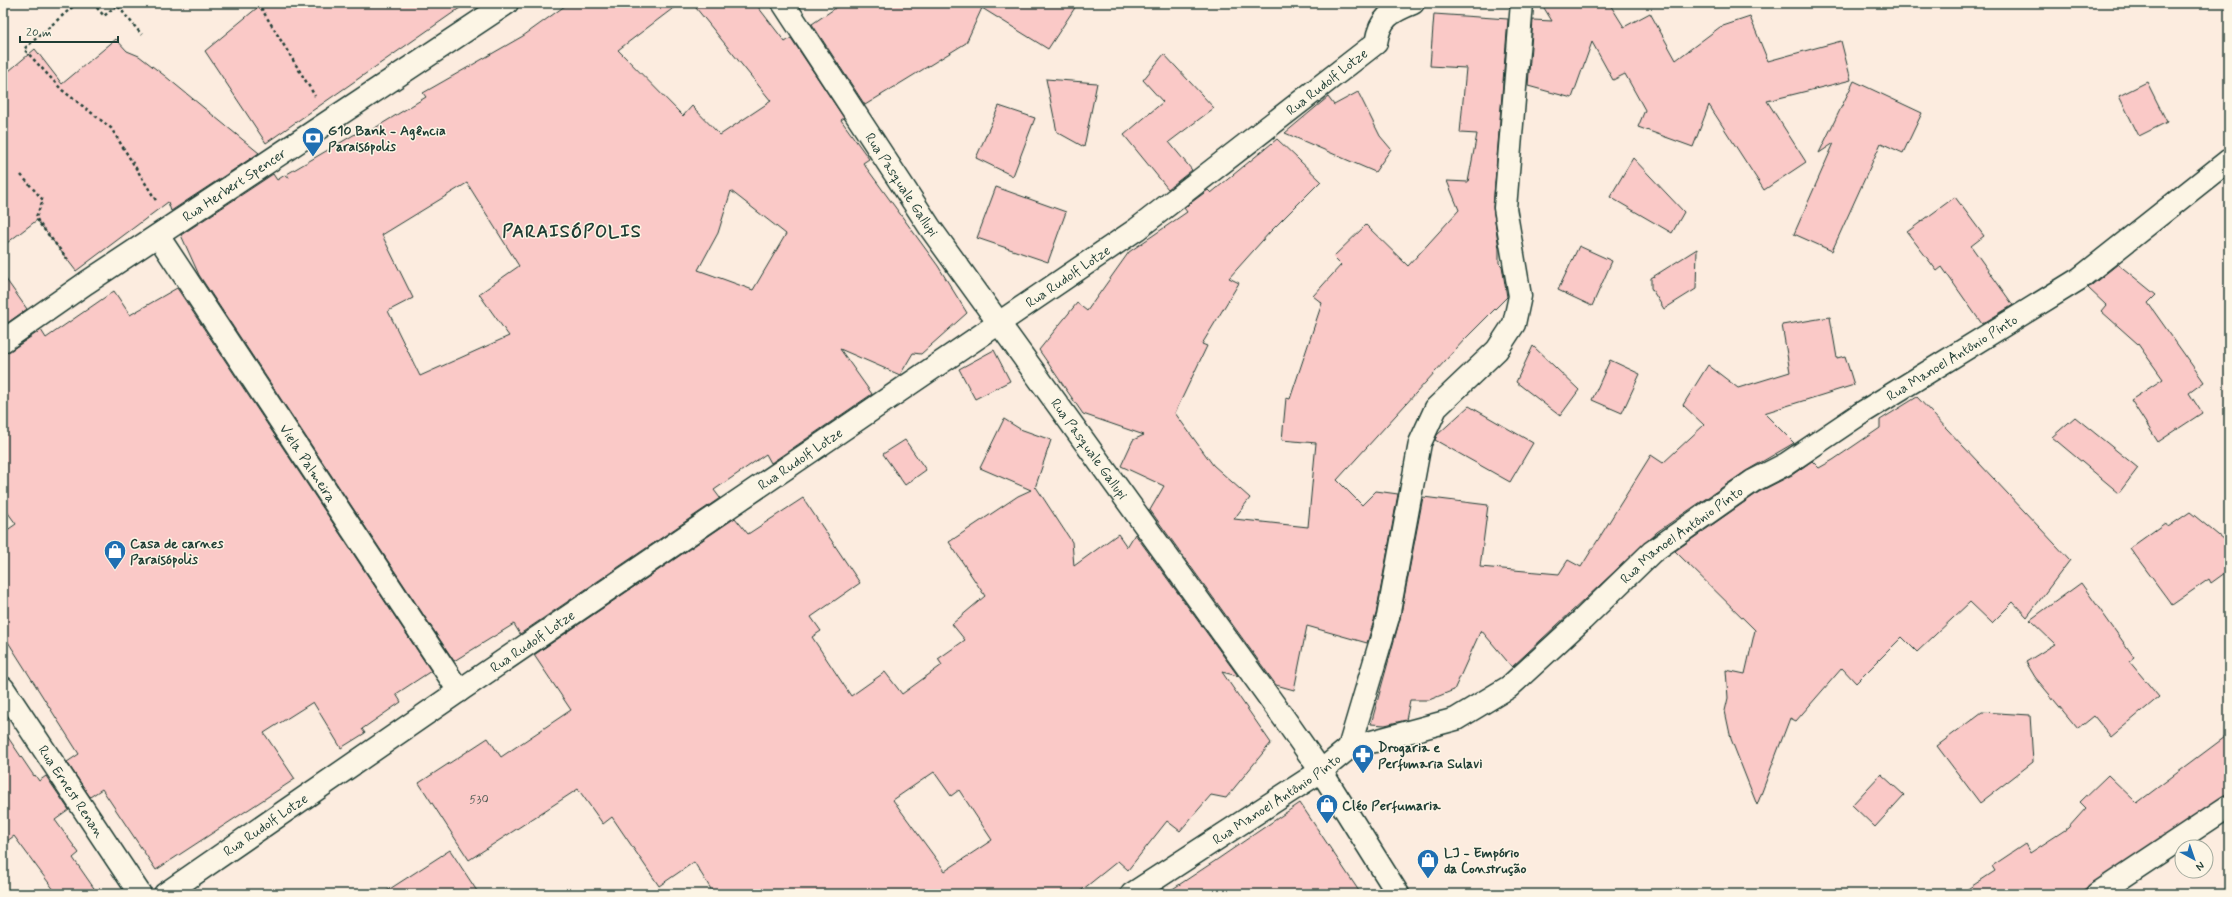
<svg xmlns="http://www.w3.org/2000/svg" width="2232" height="897" font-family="Mynerve,sans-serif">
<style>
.building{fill:#fac9c7;stroke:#1f3d34;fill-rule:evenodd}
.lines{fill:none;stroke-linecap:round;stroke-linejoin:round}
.pedestrian-casing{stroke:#1f3d34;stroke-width:25}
.minor-casing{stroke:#1f3d34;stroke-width:25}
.path{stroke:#1f3d34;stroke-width:2.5;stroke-dasharray:3 3;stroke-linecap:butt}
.pedestrian{stroke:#fcf5e5;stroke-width:22}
.minor{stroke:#fcf5e5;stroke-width:22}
.labels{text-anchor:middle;stroke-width:3;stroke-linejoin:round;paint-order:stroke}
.number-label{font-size:12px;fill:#566059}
.street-label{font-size:14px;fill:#1f3d34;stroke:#fcf5e5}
.poi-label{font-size:14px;font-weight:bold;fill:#1f3d34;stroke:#fcf5e5;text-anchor:start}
.district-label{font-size:18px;font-weight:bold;letter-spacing:1px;fill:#1f3d34;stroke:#fcf5e5}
</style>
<rect width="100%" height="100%" fill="#fcecdf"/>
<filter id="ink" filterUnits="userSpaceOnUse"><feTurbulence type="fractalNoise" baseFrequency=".025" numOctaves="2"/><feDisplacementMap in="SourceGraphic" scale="8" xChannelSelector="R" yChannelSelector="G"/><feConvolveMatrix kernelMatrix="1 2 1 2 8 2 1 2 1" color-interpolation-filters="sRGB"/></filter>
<g filter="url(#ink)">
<g class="building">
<path d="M263,3h204l-201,140 -61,-92z"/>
<path d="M569,3h111l-62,47 65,66 9,-10 28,29 51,-34 -79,-98h63l30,39 6,-4 53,80 -3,2 28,39 -6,4 75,103 29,47 -46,41 -8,-1 -13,22 -60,-26 32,45 -101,69 -5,-9 -52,36 6,8 -200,136 -6,-10 -60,37 -255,-386 -18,-40 92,-61 4,6 8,-5 4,3 -2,-4 75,-44 3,4 61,-37 -3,-4 100,-57zM467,183l52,83 -40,28 30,42 -89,40 -32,-65 25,-13 -31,-63zM731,191l55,43 -33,56 -55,-20 20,-37z"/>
<path d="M843,3h235l-30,46 -66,-41 -16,35 -101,62 -53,-81z"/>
<path d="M1541,3h68l15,24 26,-14 26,47 44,-33 30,-10 18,44 73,-20 10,39 -84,21 39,61 -42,28 -55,-85 -16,42 -55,-20 7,-17 -20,-36 -12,6 -21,-38 -20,56 -44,-12 5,-66 19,1z"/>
<path d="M1434,14l74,5 -15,188 6,42v14l3,3 5,31 -42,42 -128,141 25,25 14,-14 22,3 -22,120 -9,29 -60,-17 -13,64 -18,-5 -126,-175 14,-24 -43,-20 12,-26 11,-5 -61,-21 -44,-64 38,-47 10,8 42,-59 58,-40 -3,-4 24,-18 3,3 66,-54 44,42 -51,51 -41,46 10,5 -37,61 5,2 -32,67 38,52 37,33 -16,21 74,8 8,-84 -34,-3 4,-42 4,1 32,-96 -9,-7 28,-31 -8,-8 33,-32 42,41 51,-56 -12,-29 21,1 9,-48 -17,-1 6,-65 -36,-2z"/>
<path d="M116,39l11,12 12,5 26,20 94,77 -88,58 -3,-9 -92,69 -39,-51 -34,26v-170l32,-27 27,35z"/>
<path d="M1164,54l50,54 -45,34 23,28 -24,19 -44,-54 39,-33 -20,-22z"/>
<path d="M1046,79l51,4 -13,64 -27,-15z"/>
<path d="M1854,81l68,32 -19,40 -22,-10 -49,108 -38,-17 40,-91 -15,10z"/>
<path d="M2147,82l20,40 -28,14 -20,-40z"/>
<path d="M1358,92l22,44 11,13 -16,23 -90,-39 43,-36 6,8z"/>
<path d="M999,106l36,12 -22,58 -37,-18z"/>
<path d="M1633,158l51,54 -12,21 -62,-36z"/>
<path d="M996,187l70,25 -18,50 -71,-24z"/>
<path d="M1955,197l29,39 -13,10 42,59 -31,19 -40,-57 -5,4 -30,-39z"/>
<path d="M1579,246l33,15 -20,45 -34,-16z"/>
<path d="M1697,249l-1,40 -32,20 -13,-21v-10z"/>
<path d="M2118,264l38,31 -8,8 56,79 -15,11 13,20 -44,29 -27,-42 32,-21 -25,-35 -37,-33 5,-6 -18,-17z"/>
<path d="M3,275l24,34 -24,17z"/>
<path d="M177,288l254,383 -35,23 5,8 -39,27 3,4 -24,15 -28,-46 -49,31 31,46 -139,91 -54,-81 -12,8 -23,-35 12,-8 -76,-120v-101l13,-9 -13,-18v-153l7,-2 31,-21 5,8 68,-47 16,24z"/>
<path d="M1830,317l7,41 8,-2 9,29 -90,28 30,30 -48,28 -89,61 -145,135 -31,-37 -27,60 -25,10h-19l-4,20 -21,5 -14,-1 29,-105 23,-122 65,8 -8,62 79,7 9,-14 13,7 70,-112 12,8 41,-38 -21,-20 25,-40 30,23 52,-16 -8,-47z"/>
<path d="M1533,346l46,44 -19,26 -44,-34z"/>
<path d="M994,350l16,31 -35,18 -16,-30z"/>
<path d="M1610,360l30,14 -18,39 -30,-13z"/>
<path d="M1917,397l153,163 -43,57 -14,-15 -21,21 -22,-21 -53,50 -15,-15 -46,46 -14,-15 -46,53 -6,-3 -33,87 -26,-66 -6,-28 3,-13 -2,-28 19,4 10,-44 -80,-79 84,-59 33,-17 20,-14 7,7 14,-8 47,-32v-8z"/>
<path d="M1469,406l64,37 -23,39 -75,-42 2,-5z"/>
<path d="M2075,417l63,51 -19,25 -67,-56z"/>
<path d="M1004,419l16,10 31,11 -16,48 1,-1 36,55 2,24 44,-32 9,13 8,-13 103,142 -16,-4 49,71 -45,55 -15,-3 -31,36 -13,-10 -39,49 -10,-9 -41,33h-363l-20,-32 -35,24 -47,-69 -9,7 -25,-35 -109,71 -50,-77 69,-45 13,19 70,-47 -37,-55 201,-137 13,16 55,-36 57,85 -49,34 10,14 -9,6 39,59 34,-24 17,22 40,-29 -4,-6 27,-19 -13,-16 33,-28 -36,-54 69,-46 13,-6 -51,-22zM934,772l17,24 8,-6 33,50 -47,31 -52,-71z"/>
<path d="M905,440l21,30 -21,15 -22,-31z"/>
<path d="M2190,512l39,32v26l-18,13 -2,-4 -37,26 -42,-57 35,-25 3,4z"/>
<path d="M2081,583l53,74 -5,4 30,36 -48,40 -17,-21 -16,13 -43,-52 -9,-15 29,-18 -25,-24z"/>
<path d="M1982,712l48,3 3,47 -53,41 -43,-57z"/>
<path d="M3,730l31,46 1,-1 4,6 7,-5 23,34 -14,10 24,33 -6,5 25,36h-41l-43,-58 -11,8z"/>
<path d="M2229,734v59l-152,101h-117l35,-23 -3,-5 33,-22 5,9 38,-25 18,-20 -6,-6 28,-27 29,28z"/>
<path d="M1881,774l23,21 -29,32 -23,-22z"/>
<path d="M1300,803l61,91h-196l50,-33z"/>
<path d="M450,850l29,44h-97z"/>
</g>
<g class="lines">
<g class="pedestrian-casing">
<g id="pedestrian">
<path id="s1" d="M158,236l301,455"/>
</g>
</g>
<g class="minor-casing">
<g id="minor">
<path id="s2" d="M783,3l148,226 355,492 35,50 77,123"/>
<path id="s3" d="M3,341l83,-58 421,-280"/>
<path id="s4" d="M3,688l137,206"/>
<path d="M1349,748l39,-131 32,-174 16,-35 61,-58 17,-26 6,-28 -15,-88 17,-205"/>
<path id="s5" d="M165,894l294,-203 678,-462 239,-186c4,-25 14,-31 37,-40"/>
<path id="s6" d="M1132,894l189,-123 28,-23 107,-29 53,-32 73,-67 70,-68 101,-71 33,-17 74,-50 219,-135 150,-119"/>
<path d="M2097,894l132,-88"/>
</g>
</g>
<g class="path">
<path d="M77,3l-53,46 38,41 49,38 46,74"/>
<path d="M93,3l11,13 13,-11 25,30"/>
<path d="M258,3l57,93"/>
<path d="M21,175l22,25 -7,17 3,6 30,38"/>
</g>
<use href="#pedestrian" class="pedestrian"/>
<use href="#minor" class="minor"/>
</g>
</g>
<defs>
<g id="bank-pin" transform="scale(1.15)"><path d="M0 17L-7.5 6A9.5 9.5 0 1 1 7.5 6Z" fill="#1f6fb2" stroke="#fcf5e5"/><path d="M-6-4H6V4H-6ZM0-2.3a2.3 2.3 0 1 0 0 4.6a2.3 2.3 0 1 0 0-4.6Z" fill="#fff"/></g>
<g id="shop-pin" transform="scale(1.15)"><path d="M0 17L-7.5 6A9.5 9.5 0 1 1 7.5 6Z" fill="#1f6fb2" stroke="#fcf5e5"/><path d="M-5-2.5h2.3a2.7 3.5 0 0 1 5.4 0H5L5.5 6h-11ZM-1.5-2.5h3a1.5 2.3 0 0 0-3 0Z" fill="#fff"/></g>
<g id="pharmacy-pin" transform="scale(1.15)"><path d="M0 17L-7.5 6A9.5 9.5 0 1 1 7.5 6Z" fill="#1f6fb2" stroke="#fcf5e5"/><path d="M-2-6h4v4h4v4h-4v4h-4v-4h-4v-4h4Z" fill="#fff"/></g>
</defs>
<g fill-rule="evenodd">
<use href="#bank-pin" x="313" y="138"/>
<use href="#shop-pin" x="115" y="551"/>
<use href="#pharmacy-pin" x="1363" y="755"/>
<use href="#shop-pin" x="1327" y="805"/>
<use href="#shop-pin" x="1428" y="860"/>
</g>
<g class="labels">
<g class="number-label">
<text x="479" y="803">530</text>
</g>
<g class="street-label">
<text dy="5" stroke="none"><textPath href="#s5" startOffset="1418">Rua Rudolf Lotze</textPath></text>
<text dy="5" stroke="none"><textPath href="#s3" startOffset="279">Rua Herbert Spencer</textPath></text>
<text dy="5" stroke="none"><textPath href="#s2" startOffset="217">Rua Pasquale Gallupi</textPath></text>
<text dy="5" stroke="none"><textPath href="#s5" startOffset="1094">Rua Rudolf Lotze</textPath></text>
<text dy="5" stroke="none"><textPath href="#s6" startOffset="989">Rua Manoel Antônio Pinto</textPath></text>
<text dy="5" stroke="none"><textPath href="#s2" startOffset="541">Rua Pasquale Gallupi</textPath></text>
<text dy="5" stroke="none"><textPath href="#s5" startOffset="770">Rua Rudolf Lotze</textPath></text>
<text dy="5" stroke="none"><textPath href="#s1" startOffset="272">Viela Palmeira</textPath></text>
<text dy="5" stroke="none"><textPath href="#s6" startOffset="665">Rua Manoel Antônio Pinto</textPath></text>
<text dy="5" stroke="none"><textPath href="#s5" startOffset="446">Rua Rudolf Lotze</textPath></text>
<text dy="5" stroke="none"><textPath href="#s4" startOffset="124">Rua Ernest Renan</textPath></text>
<text dy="5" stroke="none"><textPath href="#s6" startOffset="173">Rua Manoel Antônio Pinto</textPath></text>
<text dy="5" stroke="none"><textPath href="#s5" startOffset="122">Rua Rudolf Lotze</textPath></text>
</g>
<g class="poi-label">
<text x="328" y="135">G10 Bank - Agência<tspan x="328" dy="16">Paraisópolis</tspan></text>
<text x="130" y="548">Casa de carnes<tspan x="130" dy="16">Paraisópolis</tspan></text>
<text x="1378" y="752">Drogaria e<tspan x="1378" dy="16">Perfumaria Sulavi</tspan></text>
<text x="1342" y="810">Cléo Perfumaria</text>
<text x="1444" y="857">LJ - Empório<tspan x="1444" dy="16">da Construção</tspan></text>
</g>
<g class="district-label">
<text x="572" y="237">PARAISÓPOLIS</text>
</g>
</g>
<rect width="2232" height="897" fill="none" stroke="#fcf5e5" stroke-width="16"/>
<rect x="8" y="8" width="2216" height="881" fill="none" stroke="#1f3d34" stroke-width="1.5" filter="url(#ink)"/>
<g transform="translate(2194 859) rotate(140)"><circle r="19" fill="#fcf5e5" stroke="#a4ab9e"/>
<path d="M0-3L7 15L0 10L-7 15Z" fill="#1f6fb2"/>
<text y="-6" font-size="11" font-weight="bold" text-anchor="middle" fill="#1f3d34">N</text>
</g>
<path d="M20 36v6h98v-6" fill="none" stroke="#1f3d34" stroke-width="2"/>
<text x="26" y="36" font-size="12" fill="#1f3d34" stroke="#fcf5e5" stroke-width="3" paint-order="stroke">20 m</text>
</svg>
